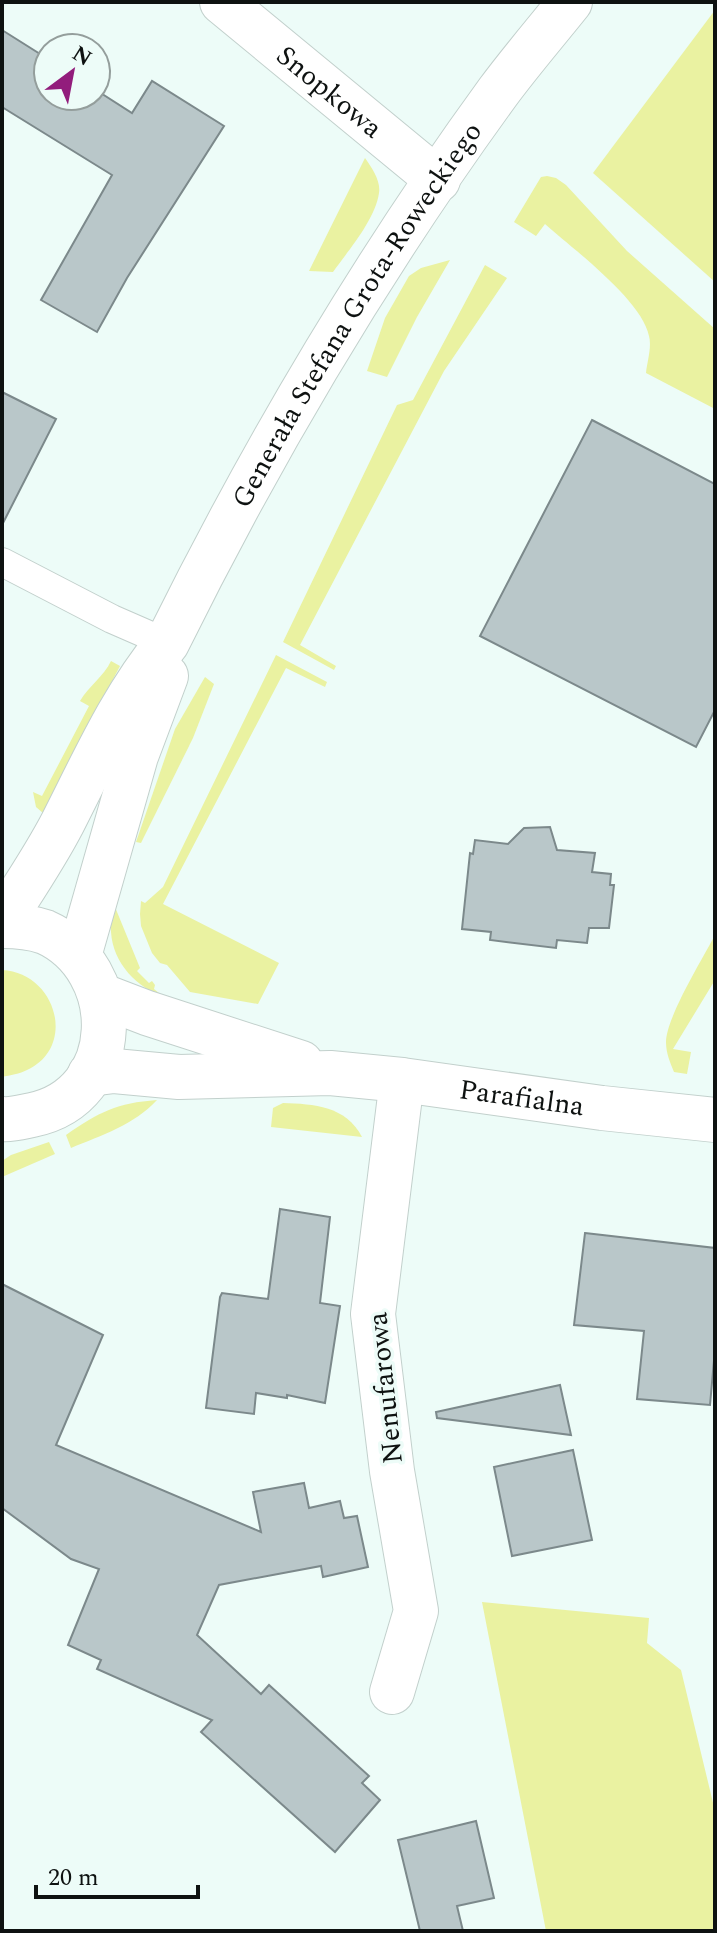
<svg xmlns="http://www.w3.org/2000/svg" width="717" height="1933" font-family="Spectral,serif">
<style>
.green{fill:#eaf2a1}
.building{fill:#b9c7c9;stroke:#7c898b;stroke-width:2}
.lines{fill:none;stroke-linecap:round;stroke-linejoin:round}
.lane-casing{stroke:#c2d0cc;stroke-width:30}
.street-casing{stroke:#c2d0cc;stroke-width:46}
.secondary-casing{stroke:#c2d0cc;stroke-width:46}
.lane{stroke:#fff;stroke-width:28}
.street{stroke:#fff;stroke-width:44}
.secondary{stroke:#fff;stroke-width:44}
.labels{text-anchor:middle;stroke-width:7;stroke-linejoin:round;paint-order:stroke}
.street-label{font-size:28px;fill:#0e1211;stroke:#edfcf8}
</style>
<rect width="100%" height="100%" fill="#edfcf8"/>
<g class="green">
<path d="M715,10v272l-122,-109z"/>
<path d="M365,158c7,10 16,23 14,35 -4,27 -31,58 -46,79l-24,-1z"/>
<path d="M547,176l9,2 10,7 61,66 88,78v80l-69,-36c1,-11 6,-26 3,-37 -7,-36 -76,-87 -104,-112l-9,12 -22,-14 27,-45z"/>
<path d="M450,260l-33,57 -30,60 -20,-6 18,-53 24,-42 12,-8z"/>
<path d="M485,265l22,13 -63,93 -144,274 36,21 -2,4 -51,-28 114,-237 16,-5z"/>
<path d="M276,655l51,27 -2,5 -39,-19 -123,236 116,59 -21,41 -68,-12 -23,-27 -7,-2 -8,-10 -11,-27 -1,-12 1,-13 4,2 18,-16z"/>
<path d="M111,661l9,5 -77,147 -7,-6 -3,-15 9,4 47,-90 -9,-5c9,-15 24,-25 31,-40z"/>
<path d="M205,677l9,7 -21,54 -52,105 -5,-1 39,-113z"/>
<path d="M115,907l25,61 -3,3 12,12 3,-2 3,4 -1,4 11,9c-28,-11 -52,-34 -54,-66 -1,-9 -1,-17 4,-25z"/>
<path d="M715,935v45l-42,69 18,3 -4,22 -13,-2c-4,-10 -8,-19 -8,-30 0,-24 37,-84 49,-107z"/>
<path d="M2,970c55,3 75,77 25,100 -7,4 -17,5 -25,7z"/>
<path d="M157,1100c-23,25 -55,35 -86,48l-5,-13c33,-23 51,-32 91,-35z"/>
<path d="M283,1103c31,1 63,3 79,34l-91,-10 2,-19z"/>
<path d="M49,1142l6,12 -53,23v-16l9,-6z"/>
<path d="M482,1602l167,16 -2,25 34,27 34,141v120h-169z"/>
</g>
<g class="building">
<path d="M2,30l46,29v37h48v-6l36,23 20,-32 72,45 -97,152 -30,54 -56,-32 71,-125 -110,-68z"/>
<path d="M2,392l54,27 -54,106z"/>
<path d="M592,420l123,64v226l-19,37 -216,-111z"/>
<path d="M550,827l7,23 38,3 -3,19 19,2 -1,11h4l-5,43h-20l-2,15 -30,-3 -1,8 -66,-8 1,-8 -29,-3 8,-76 3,1 2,-14 33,4 16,-16z"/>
<path d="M280,1209l50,8 -10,86 20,3 -15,97 -38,-8v3l-31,-5 -2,21 -48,-6 14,-111 2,-4 46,6z"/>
<path d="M585,1233l130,15v101l-5,56 -73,-6 7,-68 -70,-6z"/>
<path d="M2,1284l101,51 -47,110 205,87 -8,-40 51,-9 5,25 31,-7 4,17 13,-2 11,51 -45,10 -2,-11 -102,19 -22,50 64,59 8,-9 100,91 -7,7 18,17 -45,52 -134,-120 11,-12 -115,-51 4,-9 -33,-15 31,-76 -28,-10 -69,-51z"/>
<path d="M560,1385l11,50 -134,-17 -1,-6z"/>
<path d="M573,1450l19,90 -80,16 -18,-89z"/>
<path d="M476,1821l18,77 -37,8 6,25h-43l-22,-91z"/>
</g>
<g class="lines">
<g class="lane-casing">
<path id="lane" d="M2,562l110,57 55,24"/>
</g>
<g class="street-casing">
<g id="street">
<path id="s1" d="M222,2l216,178"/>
<path d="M392,1692l24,-81 -24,-140 -19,-157 29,-234"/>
</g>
</g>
<g class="secondary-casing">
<g id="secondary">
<path id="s2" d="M2,922c21,-33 43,-65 61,-100 31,-61 60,-126 104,-179 95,-192 205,-378 331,-551 23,-31 48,-60 72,-90"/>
<path d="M2,926c14,0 29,1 43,6 81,36 80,164 -13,183 -10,2 -20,5 -30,4"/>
<path d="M79,956l57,-200 30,-80"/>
<path d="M100,995l47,18 154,50"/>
<path id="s3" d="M90,1074l24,-3 65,6 151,-4 72,7 200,28 113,12"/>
</g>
</g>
<use href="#lane" class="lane"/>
<use href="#street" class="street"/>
<use href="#secondary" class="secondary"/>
</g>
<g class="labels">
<g class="street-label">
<text dy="10" stroke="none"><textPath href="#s1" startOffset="140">Snopkowa</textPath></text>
<text dy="10" stroke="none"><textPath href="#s2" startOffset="704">Generała Stefana Grota-Roweckiego</textPath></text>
<text dy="10" stroke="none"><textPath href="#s3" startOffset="434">Parafialna</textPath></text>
<text transform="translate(384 1388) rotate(-96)" y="10">Nenufarowa</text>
</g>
</g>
<rect width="717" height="1933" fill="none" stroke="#0e1211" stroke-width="8"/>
<g transform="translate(72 72) rotate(32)"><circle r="38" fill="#edfcf8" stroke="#949e9c" stroke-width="2"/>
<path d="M0-6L14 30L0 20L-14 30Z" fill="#921d7c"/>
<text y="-12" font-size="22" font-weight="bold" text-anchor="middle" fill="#0e1211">N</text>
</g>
<path d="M36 1885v12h162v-12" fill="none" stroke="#0e1211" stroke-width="4"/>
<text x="48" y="1885" font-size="24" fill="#0e1211" stroke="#edfcf8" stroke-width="6" paint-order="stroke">20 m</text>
</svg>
